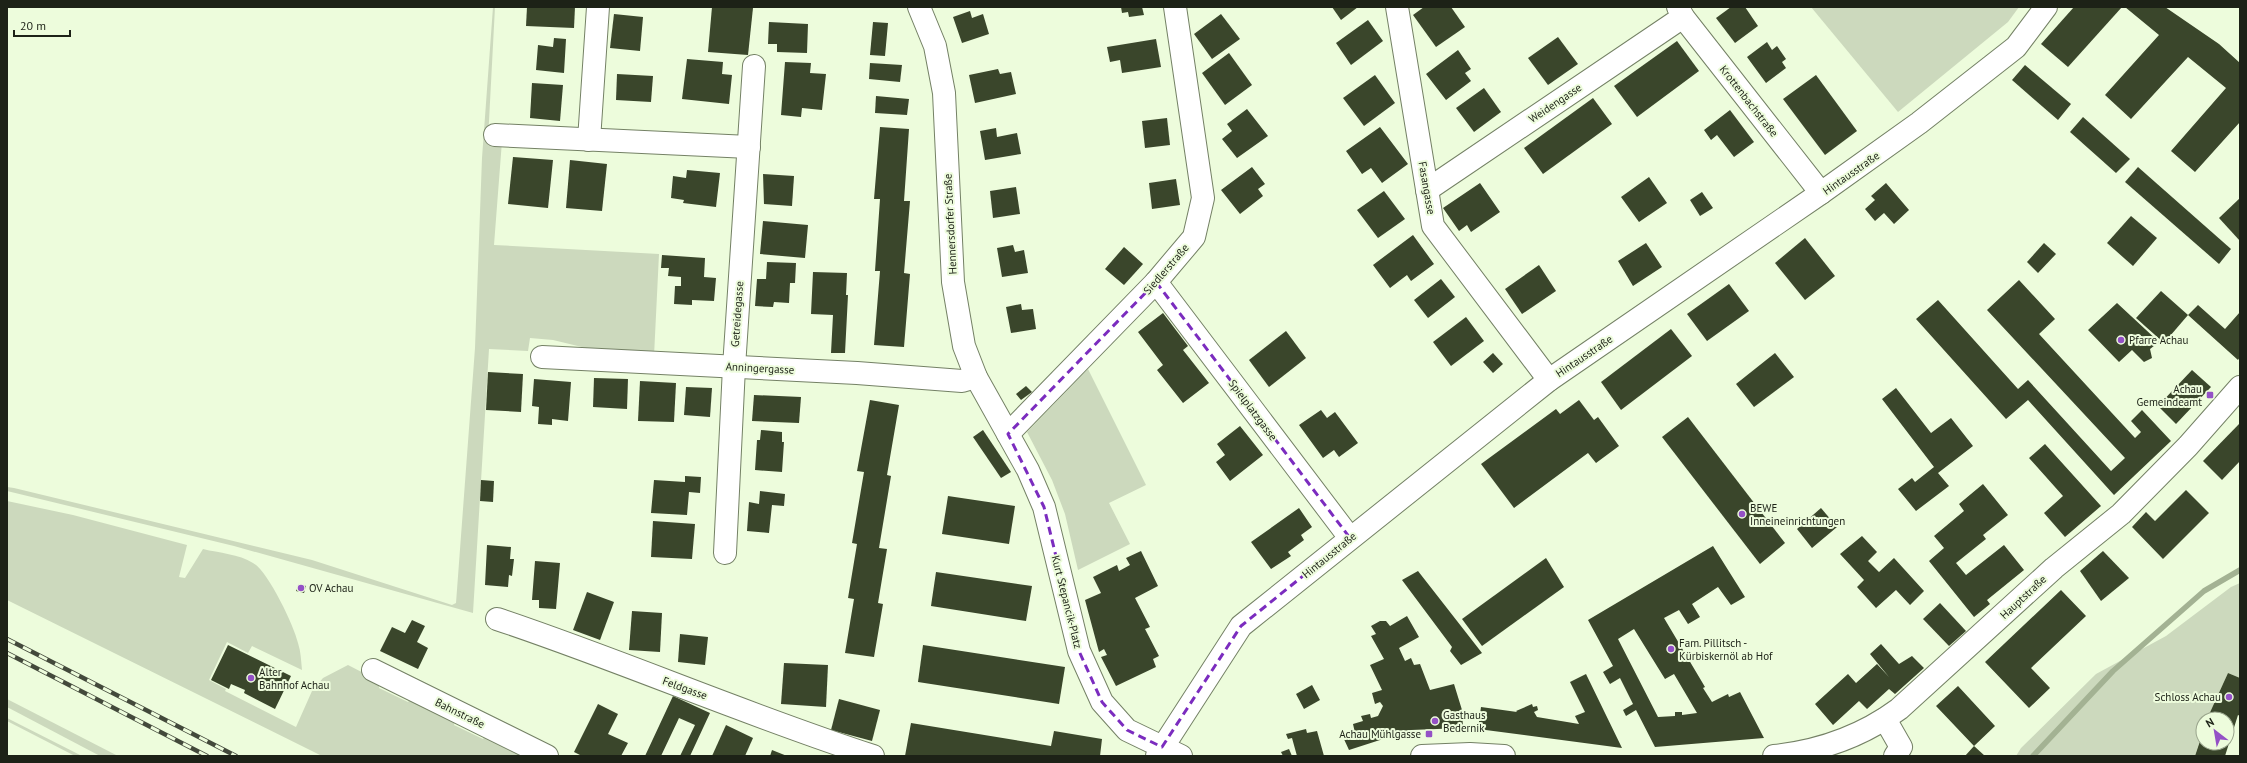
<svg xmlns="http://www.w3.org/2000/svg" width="2247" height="763" font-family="'PT Sans',sans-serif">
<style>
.green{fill:#ccd9bd}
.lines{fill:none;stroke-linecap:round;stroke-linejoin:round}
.stream{stroke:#a3b293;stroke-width:5.5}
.building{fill:#3a462b;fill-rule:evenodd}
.minor-casing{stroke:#748165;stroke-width:24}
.major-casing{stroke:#748165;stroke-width:24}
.minor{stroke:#fff;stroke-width:22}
.major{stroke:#fff;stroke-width:22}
.rail-casing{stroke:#43493b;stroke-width:4.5}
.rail{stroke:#edfcdc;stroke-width:3;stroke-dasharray:9;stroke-linecap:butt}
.marked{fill:none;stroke:#7b2cbf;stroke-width:3;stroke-dasharray:8 5;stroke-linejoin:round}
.poi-dot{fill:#9451c6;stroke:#edfcdc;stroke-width:1.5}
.labels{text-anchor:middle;stroke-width:4;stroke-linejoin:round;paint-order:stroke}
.street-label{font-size:11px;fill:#1d2217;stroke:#edfcdc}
.poi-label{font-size:11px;fill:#1d2217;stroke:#edfcdc;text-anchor:start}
</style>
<rect width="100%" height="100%" fill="#edfcdc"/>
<g class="green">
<path d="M493,7h2l-7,133 14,1 -8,104 165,9 -5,102 -43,-2 -58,-14 -23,-2 -2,13 -39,-2 -16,264 -239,-67 -227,-55v-4l7,1 298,72 140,45 4,-2 19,-255 7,-190z"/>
<path d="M1811,7h208l-11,15 -110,90z"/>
<path d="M1088,369l58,116 -37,18 21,41 -52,26 -13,-56 -13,-34 -25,-48z"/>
<path d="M7,501l66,14 114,30 -8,32 6,1 18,-29c16,4 36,5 50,14 15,8 41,63 45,80 3,9 3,18 4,27l-50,-24 -4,7 -21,-11 -18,38 17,9 -1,2 71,36 16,-36 11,-13 25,-13 31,16v7l29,14 3,-4 44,22 -1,5 29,14 2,-3 45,20h-208l-315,-156z"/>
<path d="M2240,583v95l-12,-5 -21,46h-4v12l-8,25h-179l5,-8 75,-74 70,-38 65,-49z"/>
<path d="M7,699l111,57h-18l-93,-49z"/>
<path d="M7,718l75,38h-7l-68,-35z"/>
</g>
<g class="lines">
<path class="stream" d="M2033,756l80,-85 91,-80 36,-21"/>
</g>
<g class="building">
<path d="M527,7h48l-1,21 -48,-2z"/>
<path d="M712,7l41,1 -5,47 -40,-3z"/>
<path d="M1121,7h21l2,8 -15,2 -1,-5 -6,1z"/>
<path d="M1332,7h26l-17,13z"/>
<path d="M1424,7h27l14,20 -29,20 -23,-32z"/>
<path d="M1731,7h14l13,19 -23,17 -19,-25z"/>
<path d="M2074,7h48l-54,60 -27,-23z"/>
<path d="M2125,7h40l54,37 21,19v59l-45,50 -24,-21 55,-63 -38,-31 -57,62 -26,-24 54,-60z"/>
<path d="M970,11l2,7 11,-4 6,20 -27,9 -9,-26z"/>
<path d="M614,14l29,3 -3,34 -30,-3z"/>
<path d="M1221,14l19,25 -28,20 -18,-25z"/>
<path d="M1368,20l15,21 -32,24 -15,-22z"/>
<path d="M769,22l39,2 -1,29 -30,-1v-8h-9z"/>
<path d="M873,22l15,1 -3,33 -15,-1z"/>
<path d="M1558,37l20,27 -30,21 -20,-27z"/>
<path d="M554,38l12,1 -2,34 -28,-3 2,-25 15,2z"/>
<path d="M1156,39l5,28 -39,6 -2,-13 -10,2 -3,-15z"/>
<path d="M1677,41l22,30 -62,46 -23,-31z"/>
<path d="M1767,42l5,8 5,-4 9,13 -4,3 4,6 -20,15 -19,-26z"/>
<path d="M1458,50l13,19 -6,4 6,8 -25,19 -20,-26z"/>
<path d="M1229,53l23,32 -27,20 -23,-32z"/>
<path d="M687,59l36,3 -1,12 10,1 -3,29 -47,-5z"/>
<path d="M785,62l26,1 -1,10 16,1 -4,36 -20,-2 -1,9 -20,-2z"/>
<path d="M870,63l32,2 -2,17 -31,-3z"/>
<path d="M2025,65l46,39 -13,16 -46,-40z"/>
<path d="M998,69l2,5 11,-2 5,22 -41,9 -6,-28z"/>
<path d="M617,74l36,2 -2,26 -35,-2z"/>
<path d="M1375,75l20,28 -31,23 -21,-28z"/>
<path d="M1816,75l41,56 -32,24 -42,-56z"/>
<path d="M532,83l31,2 -3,36 -30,-3z"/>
<path d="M1484,88l17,24 -27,20 -18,-24z"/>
<path d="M876,96l33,3 -2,16 -32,-2z"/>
<path d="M1593,98l19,26 -69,50 -19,-26z"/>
<path d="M1247,109l21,27 -31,22 -15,-19 10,-8 -5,-7z"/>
<path d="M1730,110l24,32 -20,15 -17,-22 -6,5 -7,-10z"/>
<path d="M2083,117l47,42 -14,14 -46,-41z"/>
<path d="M1167,118l3,27 -25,3 -3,-27z"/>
<path d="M880,127l29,2 -5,72h6l-6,72 6,1 -6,73 -30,-2 6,-74h-5l5,-72h-6z"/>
<path d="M1380,127l28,37 -26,19 -11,-15 -9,6 -16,-23z"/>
<path d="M996,128l1,9 20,-4 4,21 -36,6 -5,-29z"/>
<path d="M513,157l40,3 -5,48 -40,-4z"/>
<path d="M570,160l37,4 -5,47 -36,-3z"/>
<path d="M1252,167l13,17 -7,5 5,7 -23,18 -19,-24z"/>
<path d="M2138,167l93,82 -12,15 -94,-82z"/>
<path d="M687,170l33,3 -4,34 -33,-4 1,-3 -13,-2 2,-22 13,2z"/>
<path d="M763,174l31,2 -2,30 -28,-2z"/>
<path d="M1649,177l18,26 -28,19 -18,-25z"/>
<path d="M1176,179l4,26 -28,4 -3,-26z"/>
<path d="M1480,183l20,29 -29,20 -4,-7 -8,6 -16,-23z"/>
<path d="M1886,183l23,27 -15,14 -10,-11 -9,8 -10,-12 10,-9 -4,-4z"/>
<path d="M1016,187l4,27 -27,4 -3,-27z"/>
<path d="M1384,191l21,28 -27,19 -21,-28z"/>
<path d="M1702,192l11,16 -13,8 -10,-16z"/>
<path d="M2240,198v43l-21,-23z"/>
<path d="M2131,216l26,22 -24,28 -26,-23z"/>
<path d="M763,221l45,4 -3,33 -45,-4z"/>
<path d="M1413,235l21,29 -23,17 -4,-6 -17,13 -17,-23z"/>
<path d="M1805,238l30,38 -30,24 -30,-37z"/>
<path d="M1646,243l16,24 -29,19 -15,-25z"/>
<path d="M2044,243l12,11 -18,19 -11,-11z"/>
<path d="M1013,245l2,7 9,-2 4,23 -26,4 -5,-29z"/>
<path d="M1124,247l19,17 -19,21 -19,-16z"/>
<path d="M662,255l43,3 -1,19 12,1 -2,23 -22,-1v5l-18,-1 1,-18h6v-9l-13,-1 1,-8h-8z"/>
<path d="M767,262l29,1 -1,20h-5l-1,20 -15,-1 -1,5 -18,-1 2,-27h9z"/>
<path d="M1539,265l17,26 -34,23 -17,-25z"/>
<path d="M813,272l34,1 -1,22h2l-3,58h-14l2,-38 -22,-1z"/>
<path d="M1441,279l14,18 -27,21 -14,-18z"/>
<path d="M2019,280l36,39 -16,15 96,104 6,-6 -10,-11 11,-11 29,31 -57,54 -86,-95 -22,19 -90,-100 22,-19 80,89 10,-9 83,91 14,-13 -138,-148z"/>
<path d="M1729,284l20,27 -42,30 -20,-27z"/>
<path d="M2161,291l27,24 -24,28 -28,-25z"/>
<path d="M2117,303l42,39 -9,7 2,9 -8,4 -12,-12 -13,12 -31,-32z"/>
<path d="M1021,304l1,6 11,-1 3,20 -25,4 -5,-26z"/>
<path d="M2198,305l27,24 15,-17v45l-2,3 -50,-45z"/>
<path d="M1163,313l25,33 -5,4 26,33 -26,20 -26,-33 6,-5 -25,-33z"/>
<path d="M1466,317l18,24 -33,25 -18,-24z"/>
<path d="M1671,329l21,27 -71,54 -20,-28z"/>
<path d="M1286,331l20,27 -37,29 -20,-27z"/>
<path d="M1493,353l10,11 -10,9 -10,-11z"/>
<path d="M1775,353l19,24 -40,30 -18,-23z"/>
<path d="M2192,370l19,17 -35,37 -18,-18z"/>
<path d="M488,372l35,2 -2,38 -35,-2z"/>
<path d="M594,378l34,1 -1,30 -34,-2z"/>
<path d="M534,379l37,3 -3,39 -16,-2v6l-14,-1 1,-17 -7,-1z"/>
<path d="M640,381l36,2 -2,39 -36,-1z"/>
<path d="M1026,386l6,6 -11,8 -5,-6z"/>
<path d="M686,387l26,1 -2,29 -26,-2z"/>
<path d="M1896,388l35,45 20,-15 22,28 -35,27 11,13 -33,25 -18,-22 14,-11 3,4 19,-15 -52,-68z"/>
<path d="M754,395l47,2 -2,26 -47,-2z"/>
<path d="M870,400l29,5 -12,70 4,1 -12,72 8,1 -9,54 5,1 -9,53 -29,-4 9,-54 -6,-1 9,-54 -5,-1 12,-71 -7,-1z"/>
<path d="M1579,400l15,20 4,-3 21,29 -23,17 -8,-10 -74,55 -33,-44 75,-55 4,5z"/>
<path d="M1321,410l6,8 8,-6 23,31 -19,14 -5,-7 -11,8 -24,-33z"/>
<path d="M1688,417l97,126 -25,21 -98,-127z"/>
<path d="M2240,423v38l-18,19 -19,-19z"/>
<path d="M1240,426l23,29 -33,26 -14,-19 9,-7 -8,-11z"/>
<path d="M761,430l21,2v10h2l-2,30 -27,-2 2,-30h3z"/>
<path d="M983,430l28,42 -10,6 -28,-41z"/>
<path d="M2045,444l56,62 -36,31 -21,-24 19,-17 -34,-38z"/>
<path d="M685,476l16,1 -1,16 -11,-1 -2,23 -36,-2 3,-33 31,2z"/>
<path d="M481,480l13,1 -1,21 -13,-1z"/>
<path d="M1983,484l25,31 -25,20 3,4 -30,24 10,12 38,-30 20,25 -37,30 3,4 -16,13 -45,-56 15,-13 -10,-12 30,-25 -5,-7z"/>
<path d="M2186,490l23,23 -46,46 -31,-32 14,-15 9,9z"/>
<path d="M760,491l25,3 -1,12 -12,-1 -3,28 -22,-2 2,-29 10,2z"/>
<path d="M948,496l67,10 -6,38 -67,-10z"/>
<path d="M1299,508l13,19 -11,8 3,5 -16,12 3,4 -20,13 -20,-27z"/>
<path d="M1821,508l16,19 -25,21 -15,-19z"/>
<path d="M653,521l42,3 -3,35 -41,-2z"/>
<path d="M1862,536l15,16 -9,9 11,11 15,-14 30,33 -14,14 -14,-15 -20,18 -19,-21 7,-7 -24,-26z"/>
<path d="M487,545l24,2 -1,12h4l-2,17 -3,-1 -1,12 -23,-2z"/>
<path d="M1713,546l32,51 -14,8 -13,-18 -26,17 8,13 -12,7 -9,-14 -15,8 41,69 -2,1 9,14 16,-8 1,3 11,-5 24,46 -109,9 -19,-37 -10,6 -3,-6 10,-6 -13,-26 -10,6 -7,-12 10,-6 -25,-46zM1634,629l31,50 9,-5 23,39 -15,2v-3h-7v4l-17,1 -40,-78z"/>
<path d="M1141,551l17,35 -23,12 15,29 -5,2 14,27 -6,3 3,8 -40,19 -15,-29 6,-2 -3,-6 -5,3 -14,-52 16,-7 -8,-16 24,-12 2,6 11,-6 -4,-7z"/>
<path d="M2103,551l26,27 -28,23 -21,-30z"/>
<path d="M1546,558l18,29 -82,59 -20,-27z"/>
<path d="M535,561l25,2 -4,46 -17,-1v-8h-7z"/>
<path d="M1418,571l64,82 -21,12 -11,-14 2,-4 -50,-67z"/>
<path d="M936,572l96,14 -6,35 -95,-15z"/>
<path d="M299,584l7,2 -2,7 -8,-2z"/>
<path d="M2061,590l25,26 -55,52 19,20 -21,20 -44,-46z"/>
<path d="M587,592l27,10 -14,38 -27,-10z"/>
<path d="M1940,603l26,28 -17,15 -26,-27z"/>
<path d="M632,611l30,2 -2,39 -31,-2z"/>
<path d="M1407,616l12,21 -20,11 6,13 6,-3 3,7 6,-1 10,26 24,-6 8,26 1,18 -52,2 -62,20 -6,-13 12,-4 -2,-9 10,-3 -2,-5 9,-2 1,4 7,-2 5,-10 -3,-4 -5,2 -3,-11 10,-3 -12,-25 14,-6 -13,-23 5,-2 -5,-8 9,-5h6l4,5z"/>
<path d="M412,620l13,6 -8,16 11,6 -10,21 -38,-18 12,-24 13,6z"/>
<path d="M680,634l28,3 -3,28 -27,-3z"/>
<path d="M1881,644l18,20 13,-8 12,12 -29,26 -6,-5 -22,20 -8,-8 -26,24 -18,-21 33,-30 8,9 21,-19 12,13 -19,-23z"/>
<path d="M228,645l63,31 -16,33 -31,-16 1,-3 -14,-6 -2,5 -18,-9z"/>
<path d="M923,645l142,22 -6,37 -141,-22z"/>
<path d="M784,663l44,2 -2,42 -45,-3z"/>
<path d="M2228,673l12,5v38l-2,-1 -13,41h-30l8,-24v11h24v-24h-20z"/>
<path d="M1586,674l36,74 -144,-19 3,-22 36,5 -1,-1 16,-7 1,3 4,-1 1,4 -4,2 3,5 42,7 -4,-8 10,-4 -15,-30z"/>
<path d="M1312,685l8,15 -16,9 -8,-15z"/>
<path d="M1958,686l37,40 -21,20 11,10h-20l9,-10 -38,-40z"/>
<path d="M673,696l37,17 -20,43h-10l15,-31 -16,-7 -18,38h-16z"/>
<path d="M839,699l41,11 -8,31 -41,-11z"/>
<path d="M598,704l20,10 -10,20 20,9 -7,13h-39l-8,-4z"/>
<path d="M911,723l140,23 3,-15 48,8 -2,17h-195z"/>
<path d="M726,725l27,13 -8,18h-33z"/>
<path d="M1306,729l1,4 10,-2 7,25h-27l-5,-18 -4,1 -2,-5z"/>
<path d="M1289,749l3,7h-9l-2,-4z"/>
<path d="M772,750l15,6h-17z"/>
</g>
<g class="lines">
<g class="minor-casing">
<g id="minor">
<path d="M919,7l16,39 9,47 9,189 11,64 12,31 52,93 16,37 35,144 23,51 25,28 54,26"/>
<path d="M1397,7l36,219 116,154"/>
<path d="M1678,7l5,10 138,176"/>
<path d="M495,135l254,12"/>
<path d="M589,140l9,-133"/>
<path d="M1427,190l256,-173"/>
<path d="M1156,282l194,256"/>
<path d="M542,357l315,16 105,8 14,-4"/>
<path d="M1008,434l148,-152 38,-45 9,-39 -28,-191"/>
<path d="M725,553l9,-186 20,-301"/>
<path d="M497,619c126,42 249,96 376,137"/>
<path d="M373,670l174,86"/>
<path d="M1885,719l16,28 -6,9"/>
<path d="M1157,756l84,-130 308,-246 272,-187 98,-70 97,-76 30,-40"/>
</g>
</g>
<g class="major-casing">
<g id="major">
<path d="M1422,756l48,-2 34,2"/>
<path d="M1774,756c47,-5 87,-19 125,-47l155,-141 67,-54 67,-68 52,-59"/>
</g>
</g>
<use href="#minor" class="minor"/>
<use href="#major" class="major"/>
<g class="rail-casing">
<g id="rail">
<path d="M7,639l229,117"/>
<path d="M7,653l200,103"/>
</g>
</g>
<use href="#rail" class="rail"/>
</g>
<path class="marked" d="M1156,282l194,256 -109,88 -79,121 -35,-17 -25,-28 -23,-51 -35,-144 -36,-73z"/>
<g class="poi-dot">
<circle cx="2121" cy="340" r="4"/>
<rect x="2206" y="391" width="8" height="8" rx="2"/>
<circle cx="1742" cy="514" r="4"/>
<circle cx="301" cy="588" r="4"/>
<circle cx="1671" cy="649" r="4"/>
<circle cx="251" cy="678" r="4"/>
<circle cx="2229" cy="697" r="4"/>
<circle cx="1435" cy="721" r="4"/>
<rect x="1425" y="730" width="8" height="8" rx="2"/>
</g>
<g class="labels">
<g class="street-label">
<text transform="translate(1749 101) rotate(52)" y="4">Krottenbachstraße</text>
<text transform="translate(1555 103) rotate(-34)" y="4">Weidengasse</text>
<text transform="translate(1851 173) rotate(-35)" y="4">Hintausstraße</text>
<text transform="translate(1427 188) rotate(80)" y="4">Fasangasse</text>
<text transform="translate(950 224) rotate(-93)" y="4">Hennersdorfer Straße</text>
<text transform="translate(1166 269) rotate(-49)" y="4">Siedlerstraße</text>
<text transform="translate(737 314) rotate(-86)" y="4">Getreidegasse</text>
<text transform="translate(1584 356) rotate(-34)" y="4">Hintausstraße</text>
<text transform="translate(760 368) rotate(3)" y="4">Anningergasse</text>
<text transform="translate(1253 410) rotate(53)" y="4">Spielplatzgasse</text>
<text transform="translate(1329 555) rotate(-39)" y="4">Hintausstraße</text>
<text transform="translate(2023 597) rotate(-43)" y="4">Hauptstraße</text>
<text transform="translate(1067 602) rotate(76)" y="4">Kurt Stepancik-Platz</text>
<text transform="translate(685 688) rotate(20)" y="4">Feldgasse</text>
<text transform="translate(460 713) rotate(26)" y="4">Bahnstraße</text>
</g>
<g class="poi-label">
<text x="2129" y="344">Pfarre Achau</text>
<text x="2202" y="393" text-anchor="end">Achau<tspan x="2202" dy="13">Gemeindeamt</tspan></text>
<text x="1750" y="512">BEWE<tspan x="1750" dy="13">Inneineinrichtungen</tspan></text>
<text x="309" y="592">OV Achau</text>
<text x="1679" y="647">Fam. Pillitsch -<tspan x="1679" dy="13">Kürbiskernöl ab Hof</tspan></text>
<text x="259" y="676">Alter<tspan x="259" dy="13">Bahnhof Achau</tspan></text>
<text x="2221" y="701" text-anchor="end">Schloss Achau</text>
<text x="1443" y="719">Gasthaus<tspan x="1443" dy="13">Bedernik</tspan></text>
<text x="1421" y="738" text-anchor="end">Achau Mühlgasse</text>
</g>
</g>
<rect width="2247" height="763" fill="none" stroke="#1d2217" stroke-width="16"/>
<g transform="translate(2215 731) rotate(329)"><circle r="19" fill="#edfcdc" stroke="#9aa58d"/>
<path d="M0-3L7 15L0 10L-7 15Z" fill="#9451c6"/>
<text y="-6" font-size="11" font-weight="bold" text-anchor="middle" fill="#1d2217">N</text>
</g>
<path d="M14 30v6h56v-6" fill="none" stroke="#1d2217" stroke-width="2"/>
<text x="20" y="30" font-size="12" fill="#1d2217" stroke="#edfcdc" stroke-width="3" paint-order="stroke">20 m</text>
</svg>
